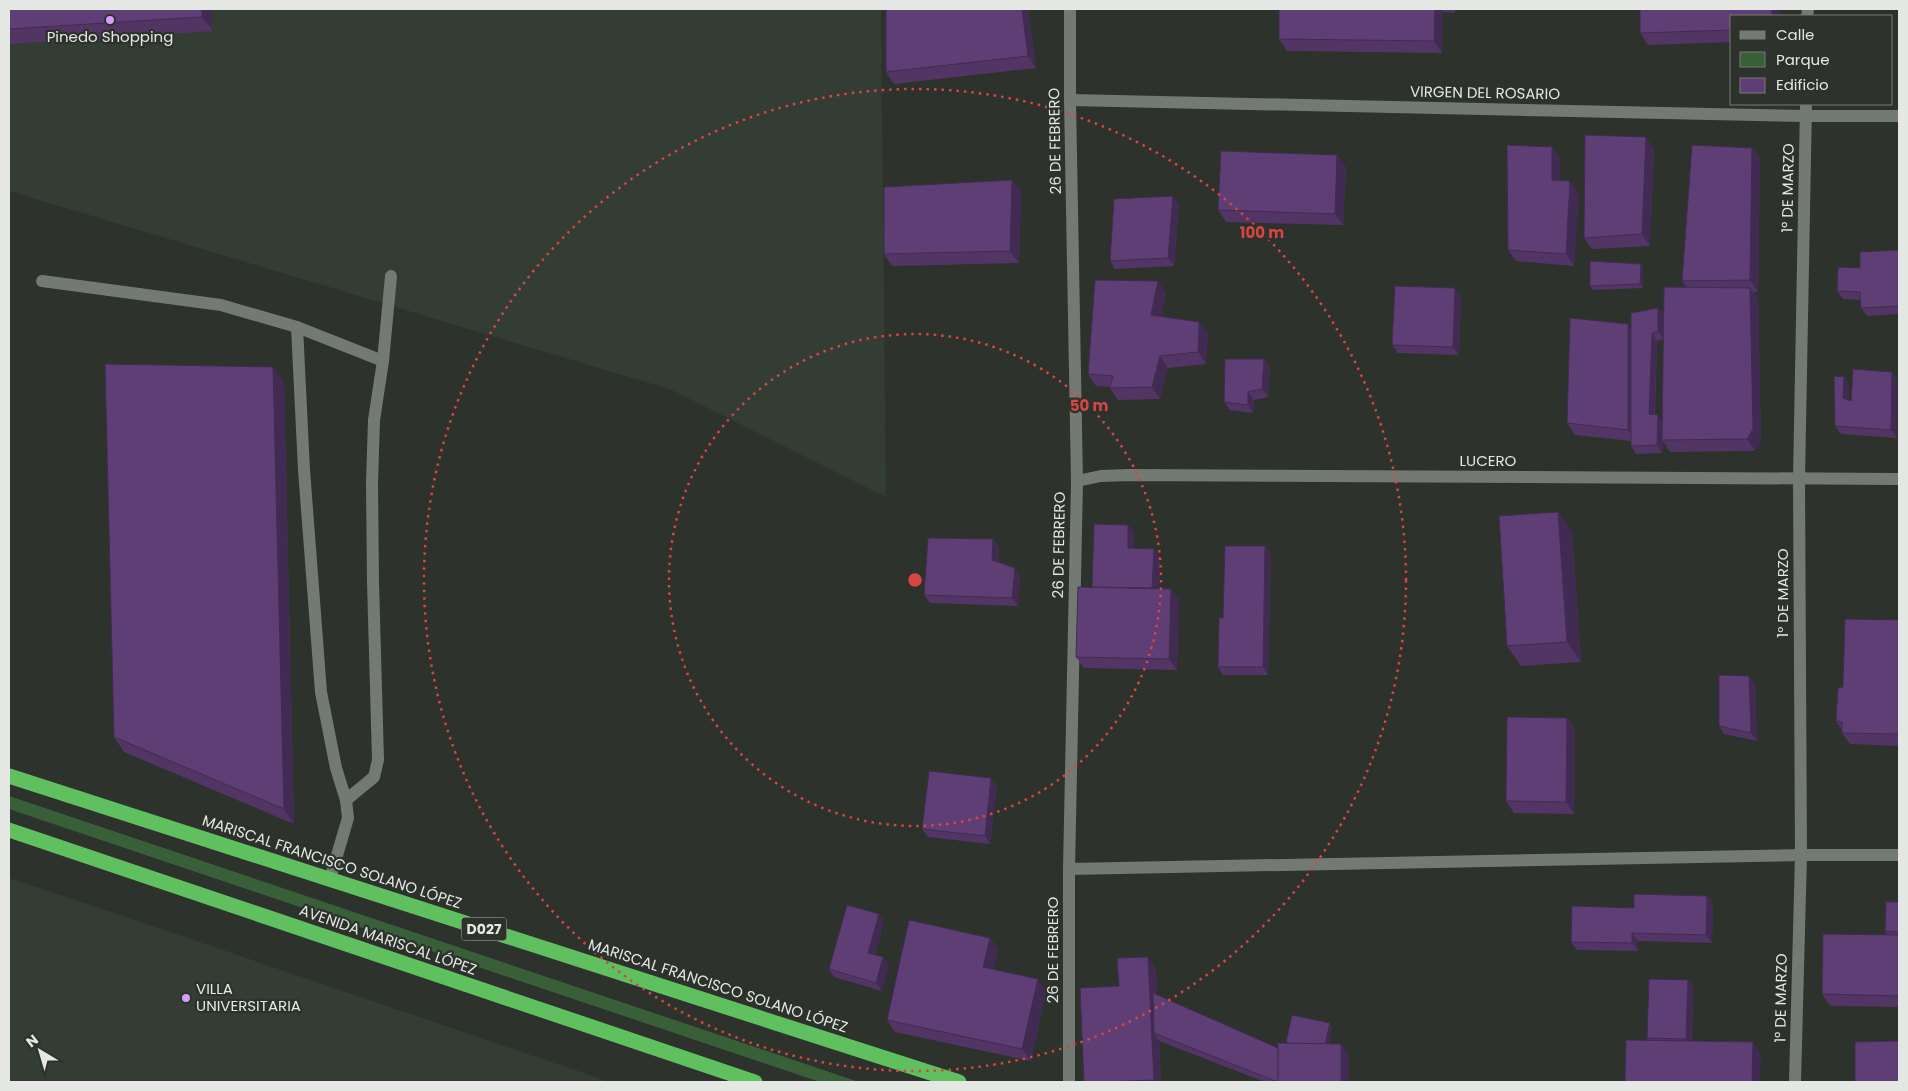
<svg xmlns="http://www.w3.org/2000/svg" width="1908" height="1091" font-family="Poppins,sans-serif">
<style>
.built{fill:#333d33}
.green{fill:#395f38}
.lines{fill:none;stroke-linecap:round;stroke-linejoin:round}
.lane{stroke:#737973;stroke-width:12}
.street{stroke:#737973;stroke-width:12}
.highway{stroke:#60c05f;stroke-width:15}
.wall{fill:#523565;fill-rule:evenodd}
.shaded-wall{fill:#422b52}
.building{fill:#5f3e75;stroke:#422b52}
.ring{fill:none;stroke:#d84544;stroke-width:2.5;stroke-dasharray:2.5 5}
.poi-dot{fill:#d49cfc;stroke:#2d322c;stroke-width:2}
.labels{text-anchor:middle;stroke-width:4.5;stroke-linejoin:round;paint-order:stroke}
.shield{fill:#2d322c;stroke:#adb1ad;stroke-width:1}
.shield-label{font-size:14px;font-weight:bold;fill:#e4e7e4}
.poi-label{font-size:15px;fill:#e4e7e4;stroke:#2d322c}
.street-label{font-size:15px;fill:#e4e7e4;stroke:#2d322c}
.centre{fill:#d84544;stroke:#2d322c;stroke-width:2.5}
.ring-label{font-size:15px;text-anchor:middle;font-weight:bold;fill:#d84544;stroke:#2d322c;stroke-width:4.5;stroke-linejoin:round;paint-order:stroke}
</style>
<rect width="100%" height="100%" fill="#2d322c"/>
<g class="built">
<path d="M9,9h872l5,488 -214,-107 -663,-199z"/>
<path d="M9,878l108,36 493,168h-601z"/>
</g>
<path class="green" d="M9,796l850,286h-39l-811,-273z"/>
<g class="lines">
<g class="lane">
<path d="M42,281l179,24 76,22 86,34 -9,59 -2,63 1,99 5,178 -4,17 -28,23"/>
<path d="M297,327l7,143 17,222 15,76 10,32 2,18 -18,61"/>
<path d="M383,361l8,-85"/>
</g>
<g class="street">
<path d="M1807,16l1,-7"/>
<path d="M1070,100l735,16h94"/>
<path d="M1077,481l24,-5 28,-1 770,4"/>
<path d="M1069,869l732,-14h98"/>
<path d="M1069,1082v-213l8,-388 -7,-381v-91"/>
<path d="M1795,1082l6,-227 -2,-376 7,-375"/>
</g>
<g class="highway">
<path d="M9,776l950,306"/>
<path d="M9,830l746,252"/>
</g>
</g>
<g class="wall">
<path d="M9,9h202l2,22 -204,13z"/>
<path d="M886,9h142l8,59 -142,16 -8,-12z"/>
<path d="M1279,9h176v4l-12,-1 -1,41 -155,-2 -8,-12z"/>
<path d="M1640,9h139v7h-47v26l-84,3 -8,-12z"/>
<path d="M1552,147l8,11v23l19,12 -5,73 -58,-5 -8,-11z"/>
<path d="M1752,148l8,11 -2,133h-5l5,7 3,142 -6,10 -85,1 -7,-11 -1,12 -26,1 -5,-8v-5l-56,-6 -8,-12 64,-96 27,-19 6,8 22,-29 -4,-6zM1664,339l-2,83 -7,-7 2,-74z"/>
<path d="M1654,149l-4,97 -58,3 -8,-11z"/>
<path d="M1346,167l-3,58 -117,-3 -8,-12z"/>
<path d="M1012,180l9,12 -2,71 -127,3 -8,-12z"/>
<path d="M1179,204l-5,62 -59,3 -5,-8z"/>
<path d="M1899,250v64l-32,2 -6,-8v-8l-18,-1 -6,-8 23,-23z"/>
<path d="M1641,264l2,4v20l-50,2 -3,-4z"/>
<path d="M1166,293l-5,23 38,6 9,11 -2,31 -38,4 -8,31 -42,1 -8,-12v-1l-14,-1 -8,-12z"/>
<path d="M1461,296l-2,59 -61,-2 -6,-8z"/>
<path d="M1264,359l6,8 -2,30 -14,3 -1,13 -23,-3 -6,-8z"/>
<path d="M1892,372l5,8v58l-56,-4 -6,-8 9,-49 5,8v15l2,1z"/>
<path d="M284,381l10,443 -170,-72 -10,-15z"/>
<path d="M1558,512l14,20 9,130 -60,4 -14,-20z"/>
<path d="M1128,525l6,8v15l20,1 6,8 -2,31 21,12 -2,70 -93,-2 -8,-11 16,-70z"/>
<path d="M1265,546l6,8 -3,121h-45l-5,-8 5,-49z"/>
<path d="M999,547l-1,15 17,6 5,8 -2,30 -88,-3 -6,-8z"/>
<path d="M1899,620v126l-49,-2 -8,-11v-3l-6,-9 7,-34z"/>
<path d="M1755,684l2,57 -33,-7 -5,-8z"/>
<path d="M1567,718l8,11 -1,85 -60,-1 -8,-12z"/>
<path d="M997,786l-7,58 -62,-7 -6,-8z"/>
<path d="M1707,896l6,8 -1,39 -74,-2v10l-61,-1 -6,-8 63,-34z"/>
<path d="M1899,902v105l-69,-1 -8,-12 65,-59 -2,-4z"/>
<path d="M884,922l-9,33 14,10 -7,26 -48,-14 -5,-8z"/>
<path d="M990,938l8,11 -4,20 44,10 8,12 -15,70 -136,-29 -8,-12z"/>
<path d="M1156,969l1,26 121,53 9,-5 -1,-1 44,-19 2,4 -3,17 20,12v26h-84l-106,-41 2,41h-77l35,-96z"/>
<path d="M1688,980l5,8 -1,53 69,13 -113,-14 -1,-2z"/>
</g>
<g class="shaded-wall">
<path d="M202,9h9l2,22 -11,-14z"/>
<path d="M1022,9h6l8,59 -8,-12z"/>
<path d="M1435,9h6l2,3 -1,41 -8,-12z"/>
<rect x="1772" y="9" width="7" height="7"/>
<path d="M1646,137l8,12 -4,97 -8,-12z"/>
<path d="M1552,147l8,11v34l-8,-12z"/>
<path d="M1752,148l8,11 -2,133 -8,-12z"/>
<path d="M1337,155l9,12 -3,58 -8,-11z"/>
<path d="M1012,180l9,12 -2,71 -9,-12z"/>
<path d="M1570,181l9,12 -5,73 -8,-12z"/>
<path d="M1173,196l6,8 -5,62 -6,-8z"/>
<path d="M1641,264l2,4v20l-3,-4z"/>
<path d="M1158,281l8,12 -7,33 -8,-11z"/>
<path d="M1455,288l6,8 -2,59 -6,-8z"/>
<path d="M1750,288l8,11 3,142 -6,10 -8,-12z"/>
<path d="M1658,308l6,8v23l-6,-8z"/>
<path d="M1199,322l9,11 -2,31 -8,-12z"/>
<path d="M1628,324l8,11v107l-8,-12z"/>
<path d="M1652,333l5,8 -3,81 -5,-8z"/>
<path d="M1160,356l8,12 -8,31 -8,-12z"/>
<path d="M1264,359l6,8 -2,30 -6,-8z"/>
<path d="M273,367l11,14 10,443 -10,-15z"/>
<path d="M1892,372l5,8v58l-6,-8z"/>
<path d="M1844,377l5,8v21l-6,-8z"/>
<path d="M1248,392l6,8 -1,13 -5,-8z"/>
<path d="M1658,415l5,8 -1,30 -5,-8z"/>
<path d="M1558,512l14,20 9,130 -14,-20z"/>
<path d="M1128,525l6,8v23l-6,-8z"/>
<path d="M993,539l6,8 -2,21 -5,-8z"/>
<path d="M1265,546l6,8 -3,121 -5,-8z"/>
<path d="M1154,549l6,8 -2,43 -6,-8z"/>
<path d="M1015,568l5,8 -2,30 -6,-8z"/>
<path d="M1171,589l8,11 -2,70 -8,-11z"/>
<path d="M1749,676l6,8 2,57 -6,-8z"/>
<path d="M1567,718l8,11 -1,85 -8,-12z"/>
<path d="M991,778l6,8 -7,58 -5,-8z"/>
<path d="M1707,896l6,8 -1,39 -6,-8z"/>
<path d="M879,914l5,8 -11,39 -5,-8z"/>
<path d="M1632,933l6,8v10l-6,-8z"/>
<path d="M990,938l8,11 -6,30 -9,-12z"/>
<path d="M883,957l6,8 -7,26 -6,-8z"/>
<path d="M1148,957l8,12 3,66 -5,-2 5,8 2,41h-6l-1,-2z"/>
<path d="M1038,979l8,12 -15,70 -9,-12z"/>
<path d="M1688,980l5,8 -2,59 -5,-8z"/>
<path d="M1330,1023l2,4 -5,27 -3,-4z"/>
<path d="M1753,1042l8,12 -1,28h-8z"/>
<path d="M1341,1044l8,12v26h-8z"/>
</g>
<g class="building">
<path d="M9,9h193v8l-193,12z"/>
<path d="M886,9h136l6,47 -142,16z"/>
<path d="M1279,9h156l-1,32 -155,-2z"/>
<path d="M1640,9h132v7h-40v14l-92,3z"/>
<path d="M1585,135l61,2 -4,97 -58,4z"/>
<path d="M1507,145l45,2v33l18,1 -4,73 -58,-4z"/>
<path d="M1692,145l60,3 -2,132 -68,1z"/>
<path d="M1221,151l116,4 -2,59 -117,-4z"/>
<path d="M1012,180l-2,71 -126,3v-67z"/>
<path d="M1173,196l-5,62 -58,3 4,-62z"/>
<path d="M1899,250v56l-38,2 -1,-16 -23,-1 1,-24 22,1v-16z"/>
<path d="M1590,261l51,3 -1,20 -50,2z"/>
<path d="M1095,280l63,1 -7,34 48,7 -1,30 -38,4 -8,31 -42,1 3,-12 -25,-2z"/>
<path d="M1395,286l60,2 -2,59 -61,-2z"/>
<path d="M1664,287l86,1 3,141 -6,10 -85,1z"/>
<path d="M1658,308v23l-6,2 -3,81 9,1 -1,30 -26,1v-133z"/>
<path d="M1570,318l58,6v106l-61,-7z"/>
<path d="M1225,359h39l-2,30 -14,3v13l-24,-3z"/>
<path d="M105,364l168,3 11,442 -170,-72z"/>
<path d="M1853,369l39,3 -1,58 -56,-4 -1,-50 10,1 -1,21 8,3z"/>
<path d="M1558,512l9,130 -60,4 -8,-130z"/>
<path d="M1094,524l34,1v23l26,1 -2,39 -60,-1z"/>
<path d="M928,538l65,1 -1,21 23,8 -3,30 -88,-3z"/>
<path d="M1225,546h40l-2,121h-45l1,-49h4z"/>
<path d="M1078,587l93,2 -2,70 -93,-2z"/>
<path d="M1845,619l54,1v114l-57,-1v-11l-6,-1 2,-33 5,-1z"/>
<path d="M1719,675l30,1 2,57 -32,-7z"/>
<path d="M1507,717l60,1 -1,84 -60,-1z"/>
<path d="M929,771l62,7 -6,58 -63,-7z"/>
<path d="M1634,894l73,2 -1,39 -74,-2v10l-61,-1 1,-36 62,2z"/>
<path d="M1886,902h13v30l-14,-1z"/>
<path d="M847,905l32,9 -11,39 15,4 -7,26 -47,-14z"/>
<path d="M909,920l81,18 -7,29 55,12 -16,70 -135,-29z"/>
<path d="M1823,934l76,1v61l-77,-2z"/>
<path d="M1148,957l6,123 -49,2h-21l-4,-94 39,-2 -2,-28z"/>
<path d="M1649,979l39,1 -2,59 -39,-1z"/>
<path d="M1153,993l125,55v34l-124,-49z"/>
<path d="M1292,1015l38,8 -5,21h-32l-7,-2z"/>
<path d="M1626,1040l127,2 -1,40h-127z"/>
<path d="M1899,1041v41h-44v-40z"/>
<path d="M1278,1043l63,1v38h-63z"/>
</g>
<g class="ring">
<circle cx="915" cy="580" r="246"/>
<circle cx="915" cy="580" r="491"/>
</g>
<g class="poi-dot">
<circle cx="110" cy="20" r="5"/>
<circle cx="186" cy="998" r="5"/>
</g>
<g class="labels">
<rect class="shield" x="461.5" y="917.5" width="45" height="23" rx="4"/>
<g class="shield-label">
<text x="484" y="934">D027</text>
</g>
<g class="poi-label">
<text x="110" y="42">Pinedo Shopping</text>
<text x="196" y="994" text-anchor="start">VILLA<tspan x="196" dy="17">UNIVERSITARIA</tspan></text>
</g>
<g class="street-label">
<text transform="translate(1485 93) rotate(1)" y="5">VIRGEN DEL ROSARIO</text>
<text transform="translate(1055 141) rotate(-91)" y="5">26 DE FEBRERO</text>
<text transform="translate(1788 188) rotate(-89)" y="5">1° DE MARZO</text>
<text x="1488" y="466">LUCERO</text>
<text transform="translate(1059 545) rotate(-89)" y="5">26 DE FEBRERO</text>
<text transform="translate(1783 593) rotate(-90)" y="5">1° DE MARZO</text>
<text transform="translate(332 862) rotate(18)" y="5">MARISCAL FRANCISCO SOLANO LÓPEZ</text>
<text transform="translate(388 940) rotate(19)" y="5">AVENIDA MARISCAL LÓPEZ</text>
<text transform="translate(1053 950) rotate(-90)" y="5">26 DE FEBRERO</text>
<text transform="translate(718 986) rotate(18)" y="5">MARISCAL FRANCISCO SOLANO LÓPEZ</text>
<text transform="translate(1781 998) rotate(-89)" y="5">1° DE MARZO</text>
</g>
</g>
<circle cx="915" cy="580" r="8" class="centre"/>
<g class="ring-label">
<text x="1262" y="238">100 m</text>
<text x="1089" y="411">50 m</text>
</g>
<rect width="1908" height="1091" fill="none" stroke="#e4e7e4" stroke-width="20"/>
<rect x="1730" y="15" width="162" height="90" fill="#2d322c" stroke="#767a76"/>
<rect x="1740" y="31" width="25" height="8" fill="#737973" stroke="#767a76"/>
<text x="1776" y="40" font-size="15" fill="#e4e7e4">Calle</text>
<rect x="1740" y="52" width="25" height="15" fill="#395f38" stroke="#767a76"/>
<text x="1776" y="65" font-size="15" fill="#e4e7e4">Parque</text>
<rect x="1740" y="78" width="25" height="15" fill="#5f3e75" stroke="#767a76"/>
<text x="1776" y="90" font-size="15" fill="#e4e7e4">Edificio</text>
<g transform="translate(40 1051) rotate(322)" stroke="#2d322c" stroke-width="4" paint-order="stroke">
<path d="M0-4L9 19L0 12L-9 19Z" fill="#e4e7e4"/>
<text y="-8" font-size="14" font-weight="bold" text-anchor="middle" fill="#e4e7e4">N</text>
</g>
</svg>
